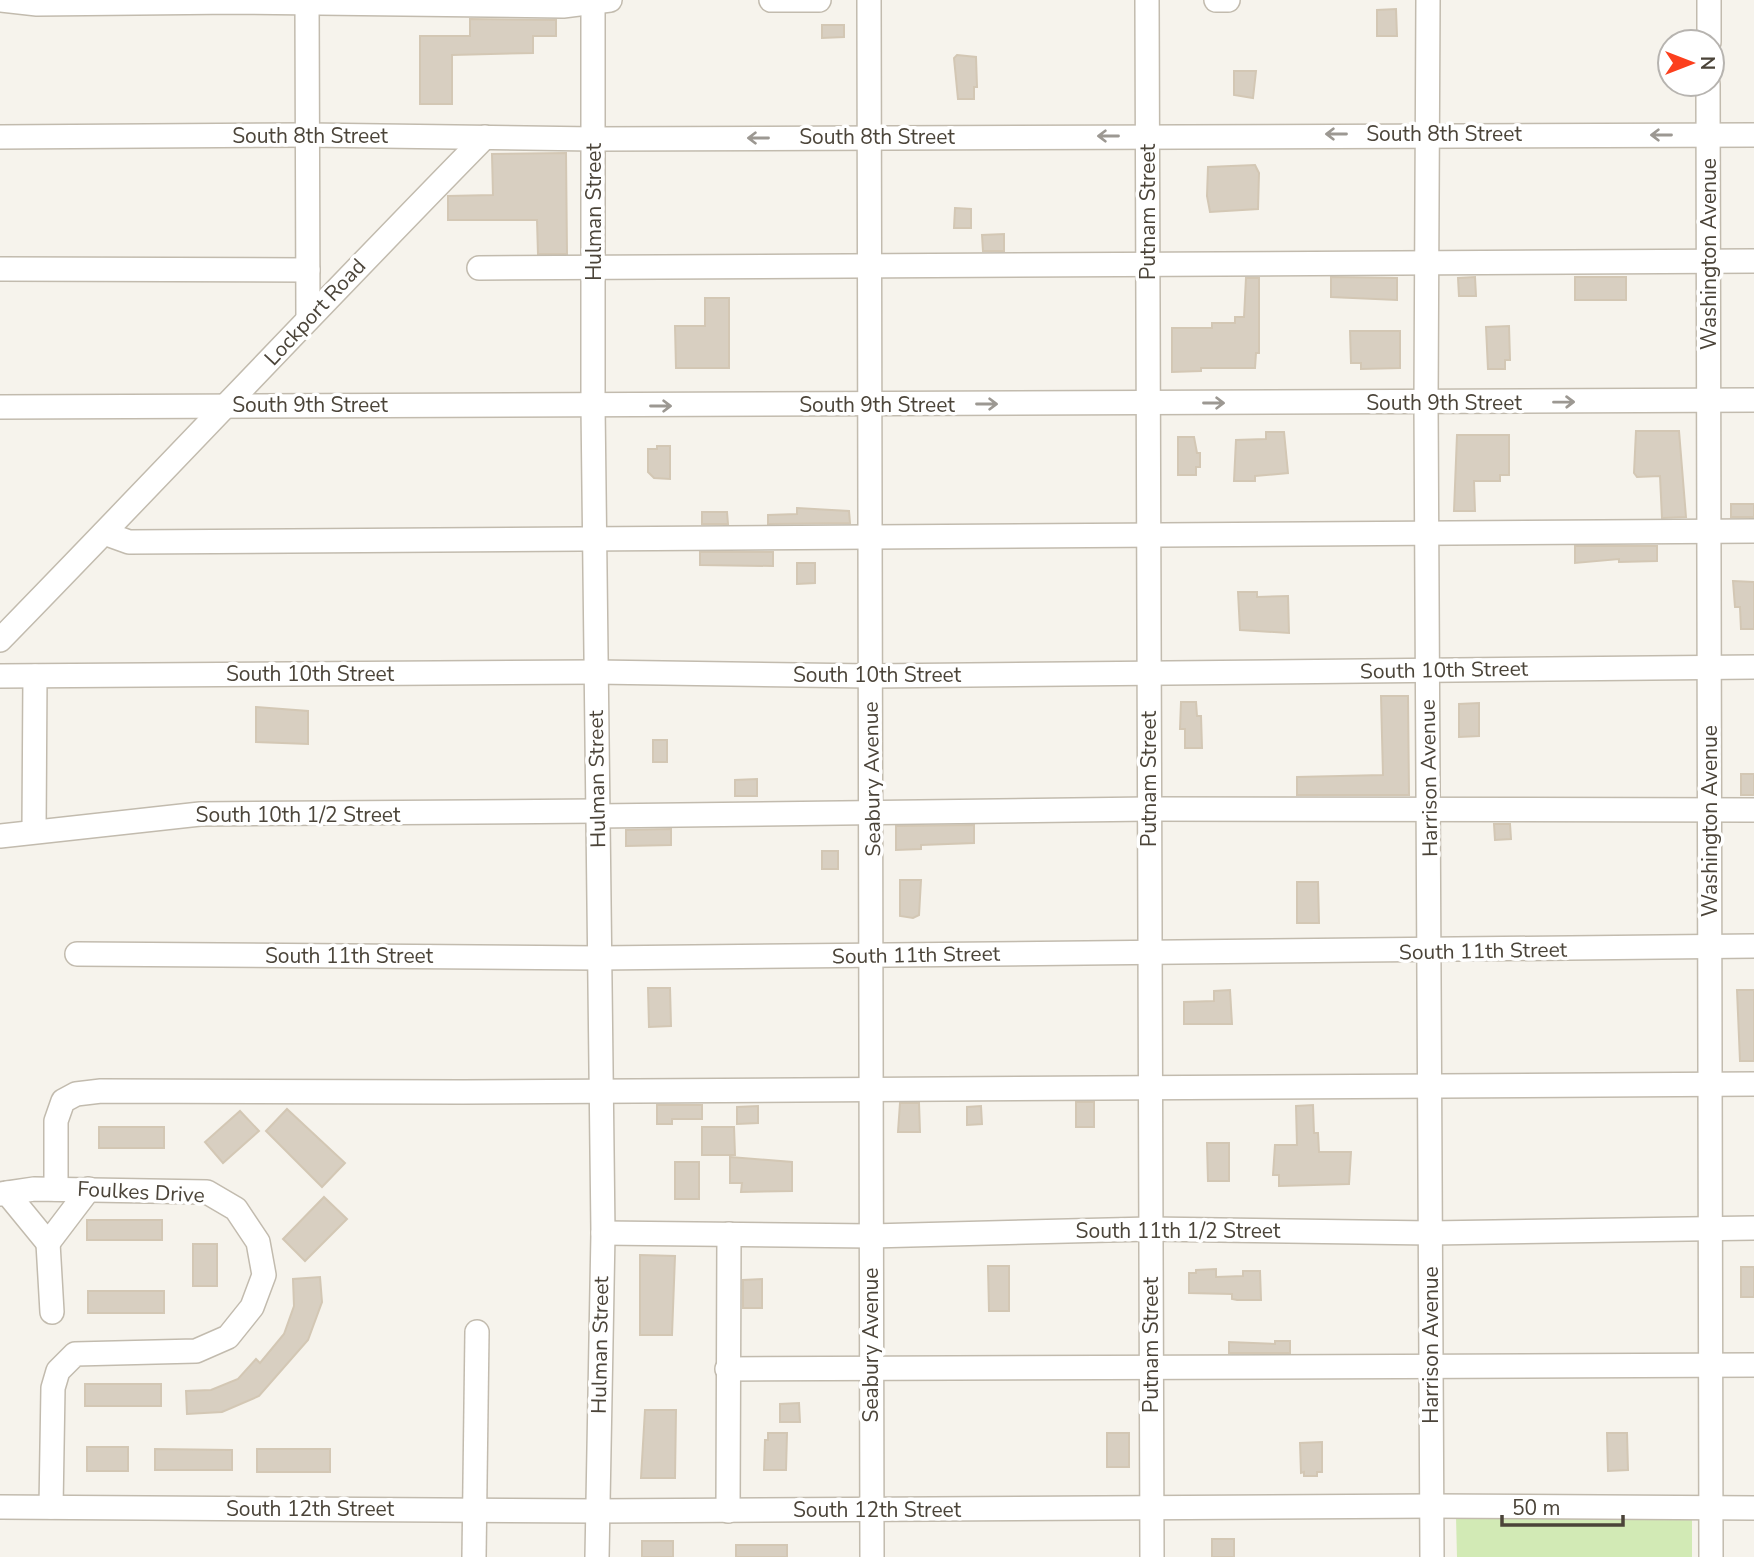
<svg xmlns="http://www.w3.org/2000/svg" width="1754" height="1557" font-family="'Nunito Sans',sans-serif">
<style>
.green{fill:#d2eab5}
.building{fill:#d8cfc1;stroke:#d3c7b4;stroke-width:2}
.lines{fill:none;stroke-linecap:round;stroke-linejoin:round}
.minor-casing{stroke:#c2bbae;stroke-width:26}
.minor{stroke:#fff;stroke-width:23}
.oneway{stroke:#9c9892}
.labels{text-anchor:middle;stroke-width:7;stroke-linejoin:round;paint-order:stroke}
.street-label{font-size:21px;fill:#4b4439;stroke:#fff}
</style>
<rect width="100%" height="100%" fill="#f6f3ec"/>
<path class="green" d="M1692,1514v43h-235l-1,-40z"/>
<g class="building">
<path d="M1396,9l1,27h-20v-26z"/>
<path d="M470,19l86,1v16h-23v17l-81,2v49h-32v-68h50z"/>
<path d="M822,25h22v12l-22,1z"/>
<path d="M957,55l19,2 1,30h-3v12h-16l-4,-41z"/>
<path d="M1234,71h22l-3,27 -19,-3z"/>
<path d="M566,153l1,101h-29l-1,-34h-89v-24l45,-1 -1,-41z"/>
<path d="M1255,165l4,8 -1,36 -48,3 -3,-16 1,-29z"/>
<path d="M955,208l16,1v19h-17z"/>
<path d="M1004,234v17h-21l-1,-16z"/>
<path d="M1331,277l66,1v22l-66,-3z"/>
<path d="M1475,277l1,19h-17l-1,-18z"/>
<rect x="1575" y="277" width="51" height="23"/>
<path d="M1246,278h13v75h-3l-1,15h-54v3l-29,1v-44h40v-5h23v-6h9z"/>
<path d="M705,298h24v70h-53l-1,-42h30z"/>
<path d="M1509,326l1,34h-5v9h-17l-2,-42z"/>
<path d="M1350,331h50v37l-39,1v-6h-10z"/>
<path d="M1636,431h43l7,86 -24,1 -2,-42 -23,1 -3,-4z"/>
<path d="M1266,432h18l4,41 -33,3v5h-21l2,-41 30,-1z"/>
<path d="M1457,435h52v40h-9v6h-26l1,30h-21z"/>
<path d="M1178,437h16l3,16h3v14h-4v8h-18z"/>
<path d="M657,446h13v33l-16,-1 -6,-6v-23h9z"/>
<rect x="1731" y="504" width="23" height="13"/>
<path d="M797,508l52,3 1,12 -82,1v-9l29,-1z"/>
<path d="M702,512h25l1,12h-26z"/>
<path d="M1575,546h82v15l-38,1v-3l-44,4z"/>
<path d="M700,552h73v14l-73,-1z"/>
<path d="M797,563h18v20l-18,1z"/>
<path d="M1733,581l21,1v47h-13l-1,-22h-5z"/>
<path d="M1238,592h19v5l31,-1 1,37 -49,-3z"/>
<path d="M1381,696h27l1,99h-112v-18l86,-2z"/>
<path d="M1181,702h15l1,14h4l1,32h-17v-19h-5z"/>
<path d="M1479,703v33l-20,1v-33z"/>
<path d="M256,707l52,4v33l-52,-2z"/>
<rect x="653" y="740" width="14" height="22"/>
<rect x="1741" y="774" width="13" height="21"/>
<path d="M757,779v17h-22v-16z"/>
<path d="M1494,824h16l1,15 -16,1z"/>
<path d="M974,825v18l-53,2v4l-25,1v-24z"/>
<path d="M671,829v16l-45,1v-16z"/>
<rect x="822" y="851" width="16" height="18"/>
<path d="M900,880h21l-2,35 -6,3 -13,-2z"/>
<path d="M1297,882h21l1,41h-22z"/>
<path d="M648,988h22l1,38 -22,1z"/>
<path d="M1230,990l2,34h-48v-22l30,-1v-10z"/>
<path d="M1737,990h17v71h-14z"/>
<rect x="1076" y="1102" width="18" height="25"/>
<path d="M900,1103h19l1,29h-22z"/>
<path d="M657,1105h45v14h-30v5h-15z"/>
<path d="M1313,1105l1,28h4l1,19h32l-2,32 -70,2v-11h-6l2,-30h22l-1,-39z"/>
<path d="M758,1106v17l-21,1v-17z"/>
<path d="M981,1106l1,18 -15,1v-18z"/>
<path d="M287,1109l58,54 -23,24 -56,-56z"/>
<path d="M240,1111l19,20 -36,32 -18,-21z"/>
<rect x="99" y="1127" width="65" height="21"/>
<path d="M702,1127h32l1,28h-33z"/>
<path d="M1207,1143h22v38h-21z"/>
<path d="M730,1157l62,5v29l-51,1 1,-9h-12z"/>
<rect x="675" y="1162" width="24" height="37"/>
<path d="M324,1197l23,22 -42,42 -22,-22z"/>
<rect x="87" y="1220" width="75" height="20"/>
<rect x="193" y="1244" width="24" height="42"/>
<path d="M640,1255l35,1 -3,79h-32z"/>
<path d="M988,1266h21v45h-20z"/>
<rect x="1741" y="1267" width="13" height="30"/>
<path d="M1216,1269v8l27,-1v-5h17l1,29h-24l-5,-1v-5l-43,-1v-20h7v-3z"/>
<path d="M320,1277l2,25 -14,38 -49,56 -37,16 -35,2 -1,-23 25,-1 27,-11 18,-20 4,4 24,-29 10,-28 -1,-27z"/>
<path d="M762,1279v29h-19v-28z"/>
<rect x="88" y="1291" width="76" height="22"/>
<path d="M1275,1341h15v12h-61v-11l46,2z"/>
<rect x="85" y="1384" width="76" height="22"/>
<path d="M799,1403l1,19h-20v-18z"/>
<path d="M645,1410h31l-1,68h-34z"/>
<path d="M768,1433h19l-1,37h-22l1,-30h3z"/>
<rect x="1107" y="1433" width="22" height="34"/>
<path d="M1607,1433h20l1,37 -20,1z"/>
<path d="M1322,1442v30h-5v4h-13v-4l-3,1 -1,-30z"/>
<rect x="87" y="1447" width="41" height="24"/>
<path d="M155,1449l77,1v20h-77z"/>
<rect x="257" y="1449" width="73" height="23"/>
<rect x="1212" y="1539" width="22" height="18"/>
<rect x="642" y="1541" width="31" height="16"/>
<rect x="736" y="1545" width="51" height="12"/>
</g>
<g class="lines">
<g class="minor-casing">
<g id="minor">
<path d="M0,0l37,4 200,-2 326,4 47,-6"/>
<path d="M307,0l1,317"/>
<path d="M593,0v406l10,827 -6,324"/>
<path d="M771,0h48"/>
<path d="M869,0l3,1557"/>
<path d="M1147,0l5,1557"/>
<path d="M1216,0h12"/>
<path d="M1428,0l-2,403 6,1154"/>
<path d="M1709,42v-42"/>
<path d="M1708,84l3,1473"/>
<path d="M0,137l308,-2 286,4 1160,-4"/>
<path d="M479,268l1275,-7"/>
<path d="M0,269l308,1"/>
<path d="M0,407l1754,-7"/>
<path d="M104,533l25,9 1625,-11"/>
<path d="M0,640c163,-167 322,-337 485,-503"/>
<path d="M0,676l596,-4 275,4 883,-9"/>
<path d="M597,816l552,-7 605,1"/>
<path d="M34,831l1,-155"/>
<path d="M0,836l200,-22 397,-3"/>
<path d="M77,954l522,4 1155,-12"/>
<path d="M56,1189v-68l7,-20 13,-7 25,-3 362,1 1291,-8"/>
<path d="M7,1193l41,50 41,-54"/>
<path d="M0,1194l34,-5 173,3 29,17 22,33 6,33 -12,32 -24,30 -32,14 -121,3 -17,17 -5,17 -2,119"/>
<path d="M603,1233l268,3 279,-7 281,4 323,-5"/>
<path d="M48,1243l4,69"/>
<path d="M727,1369l1027,-4"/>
<path d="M0,1507l596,4 836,-5 322,2"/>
<path d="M728,1511l1,-277"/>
<path d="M474,1557l3,-225"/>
</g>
</g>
<use href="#minor" class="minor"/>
</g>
<defs><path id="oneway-shaft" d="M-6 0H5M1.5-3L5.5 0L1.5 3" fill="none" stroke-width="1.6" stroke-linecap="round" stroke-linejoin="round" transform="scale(1.75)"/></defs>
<g class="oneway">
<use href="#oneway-shaft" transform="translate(1336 134) rotate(180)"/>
<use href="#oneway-shaft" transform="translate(1661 135) rotate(-180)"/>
<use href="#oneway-shaft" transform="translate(1108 136) rotate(180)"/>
<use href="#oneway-shaft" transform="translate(758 138) rotate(180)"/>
<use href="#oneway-shaft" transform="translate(1564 402) rotate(-1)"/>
<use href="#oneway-shaft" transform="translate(1214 403)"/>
<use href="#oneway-shaft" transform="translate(987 404)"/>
<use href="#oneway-shaft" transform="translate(661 406)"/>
</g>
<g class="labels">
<g class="street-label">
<text x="1444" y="141">South 8th Street</text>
<text x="310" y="143">South 8th Street</text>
<text x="877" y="144">South 8th Street</text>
<text transform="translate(594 212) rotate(-90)" y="7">Hulman Street</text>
<text transform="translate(1148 212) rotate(-90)" y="7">Putnam Street</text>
<text transform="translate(1709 254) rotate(-90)" y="7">Washington Avenue</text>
<text transform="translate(315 312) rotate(-47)" y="7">Lockport Road</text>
<text x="1444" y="410">South 9th Street</text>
<text x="310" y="412">South 9th Street</text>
<text x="877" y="412">South 9th Street</text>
<text transform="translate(1444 670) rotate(-1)" y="7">South 10th Street</text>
<text x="310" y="681">South 10th Street</text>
<text x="877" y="682">South 10th Street</text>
<text transform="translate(1429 778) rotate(-91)" y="7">Harrison Avenue</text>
<text transform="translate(597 779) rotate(-91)" y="7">Hulman Street</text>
<text transform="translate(872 779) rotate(-91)" y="7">Seabury Avenue</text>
<text transform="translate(1149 779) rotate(-90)" y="7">Putnam Street</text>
<text x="298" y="822">South 10th 1/2 Street</text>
<text transform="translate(1710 821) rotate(-90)" y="7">Washington Avenue</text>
<text transform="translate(1483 951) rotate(-1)" y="7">South 11th Street</text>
<text transform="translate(916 955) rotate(-1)" y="7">South 11th Street</text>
<text x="349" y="963">South 11th Street</text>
<text transform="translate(141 1192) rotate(3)" y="7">Foulkes Drive</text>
<text x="1178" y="1238">South 11th 1/2 Street</text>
<text transform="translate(600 1345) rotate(-89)" y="7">Hulman Street</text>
<text transform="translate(871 1345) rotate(-90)" y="7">Seabury Avenue</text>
<text transform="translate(1151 1345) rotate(-90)" y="7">Putnam Street</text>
<text transform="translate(1431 1345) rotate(-90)" y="7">Harrison Avenue</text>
<text x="310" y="1516">South 12th Street</text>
<text x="877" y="1517">South 12th Street</text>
</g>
</g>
<g transform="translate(1691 63) rotate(90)"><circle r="33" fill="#ffffff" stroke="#b7b4b0" stroke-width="2"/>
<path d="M0-5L12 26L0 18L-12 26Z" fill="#fc3f1d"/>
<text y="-10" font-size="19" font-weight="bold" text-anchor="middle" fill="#4b4439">N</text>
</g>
<path d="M1502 1515v10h121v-10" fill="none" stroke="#4b4439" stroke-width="3.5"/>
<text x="1512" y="1515" font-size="21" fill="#4b4439" stroke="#ffffff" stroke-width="5" paint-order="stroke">50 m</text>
</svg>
